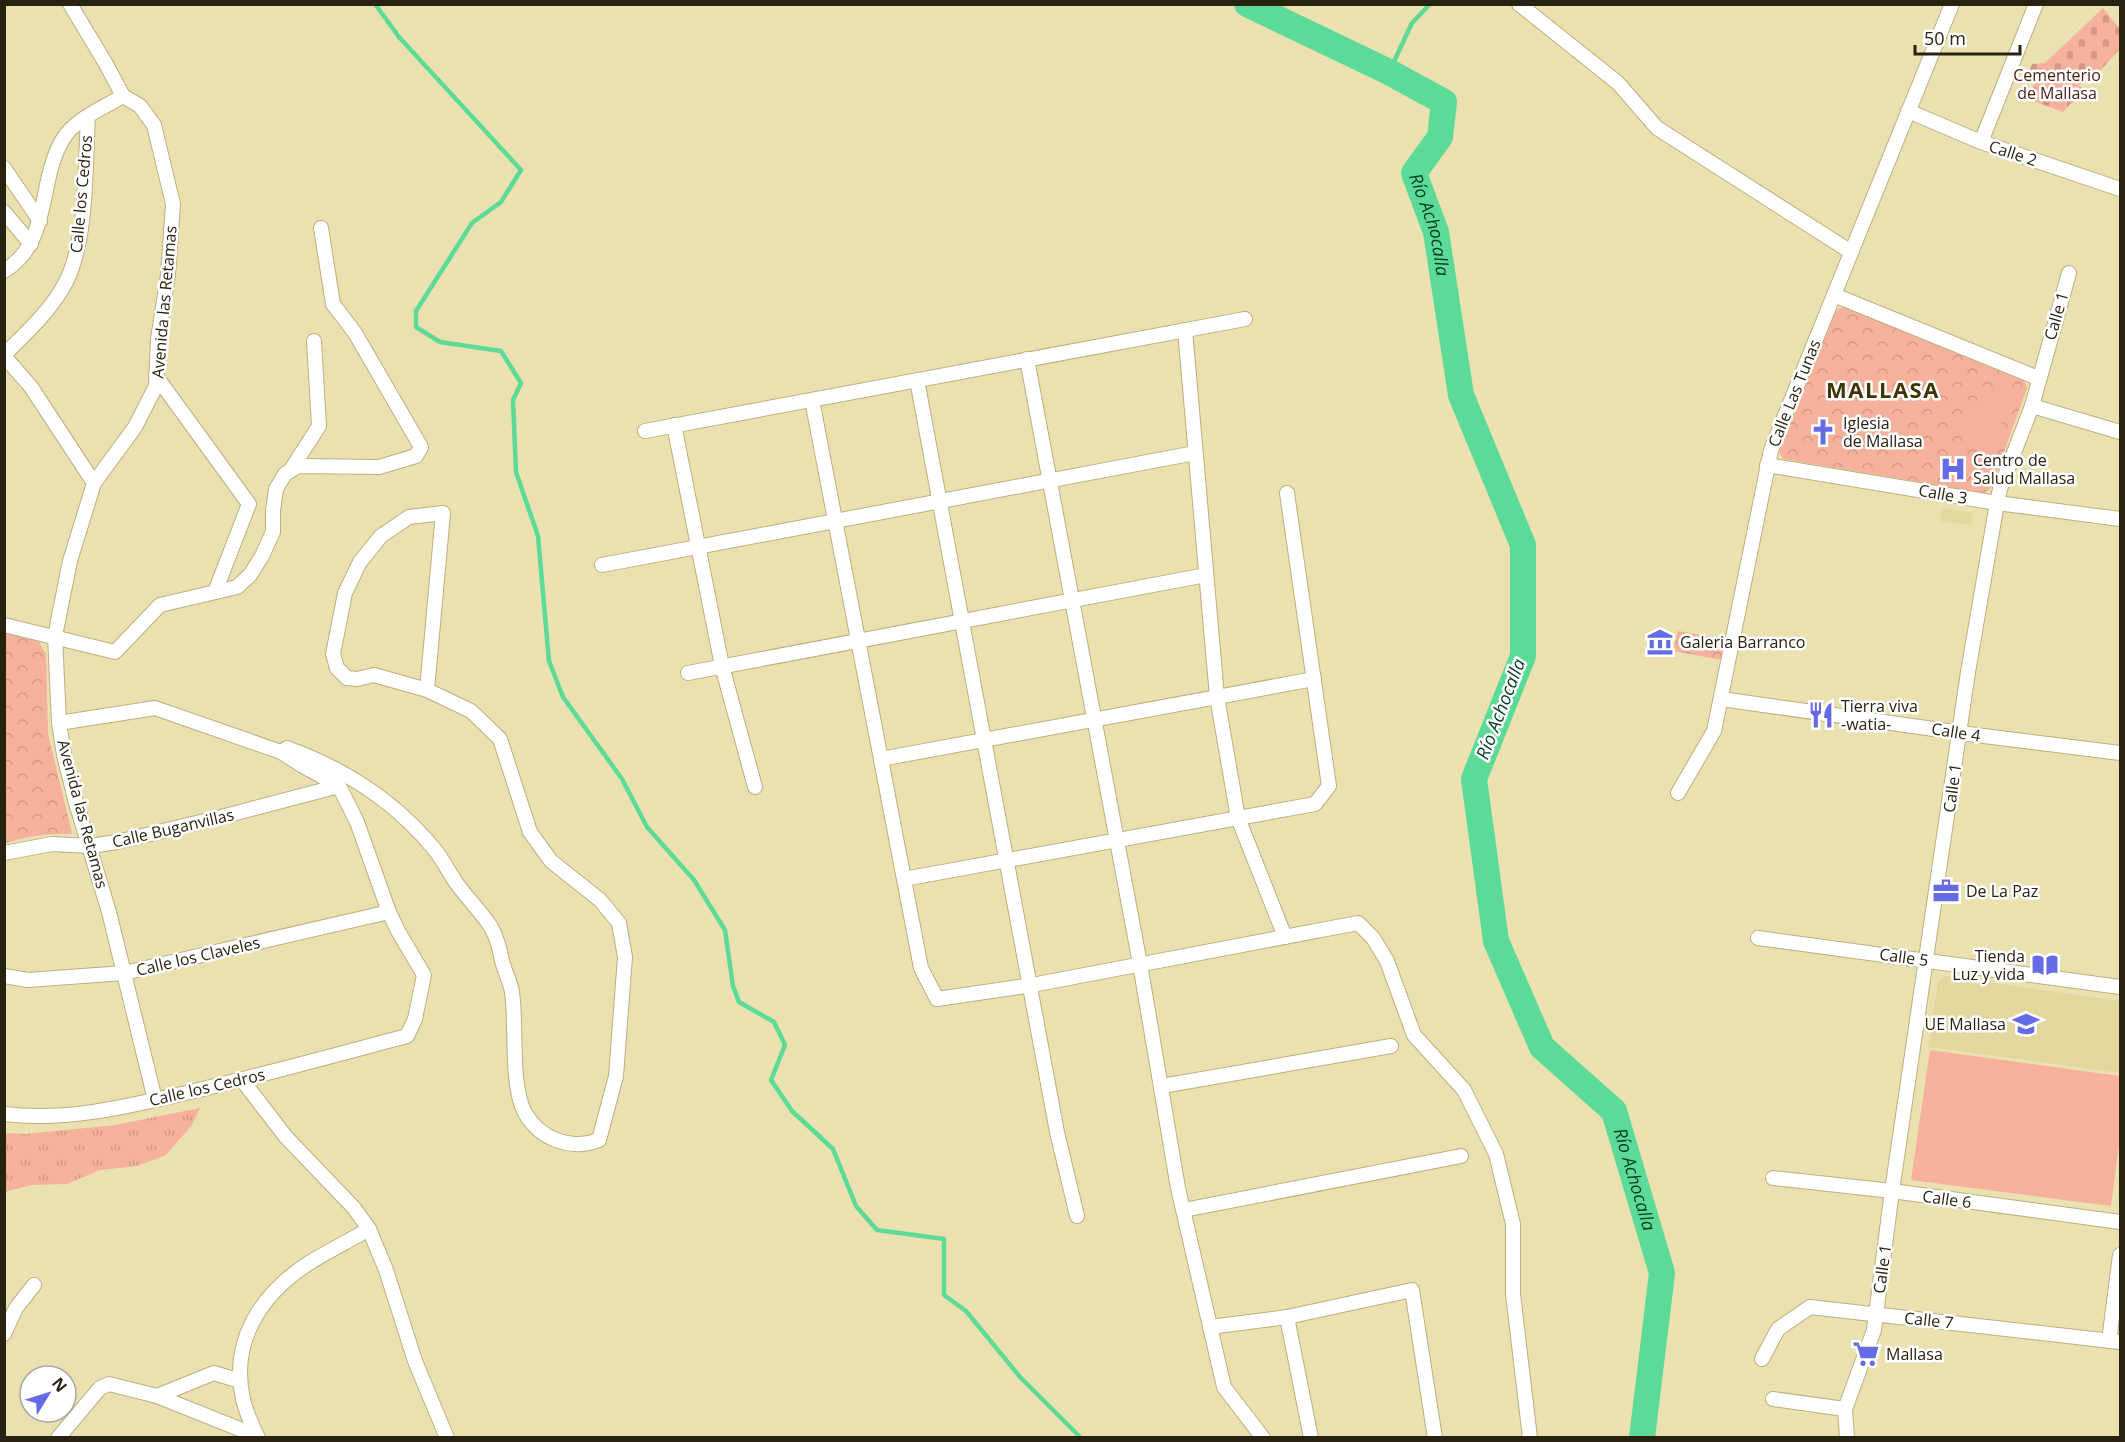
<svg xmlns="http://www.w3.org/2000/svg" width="2125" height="1442" font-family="'Open Sans',sans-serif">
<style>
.built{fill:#e4d79e}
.grass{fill:url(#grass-tufts)}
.forest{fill:url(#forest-crowns)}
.cemetery{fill:url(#cemetery-stones)}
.pitch{fill:#f6b19c}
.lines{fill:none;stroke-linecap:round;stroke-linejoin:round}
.stream{stroke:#5bdb97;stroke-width:4.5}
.river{stroke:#5bdb97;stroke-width:26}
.street-casing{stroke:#bab080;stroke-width:16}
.street{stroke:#fff;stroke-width:14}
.labels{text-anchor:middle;stroke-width:5;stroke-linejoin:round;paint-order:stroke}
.park-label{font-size:16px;fill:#4b1e11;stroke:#fff}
.street-label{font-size:16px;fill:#282310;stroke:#fff}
.poi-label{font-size:16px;fill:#282310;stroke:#fff;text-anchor:start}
.water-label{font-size:18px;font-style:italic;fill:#023b21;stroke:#fff}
.district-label{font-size:22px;font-weight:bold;letter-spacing:1.5px;fill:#3d3402;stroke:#fff}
</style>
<defs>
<pattern id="grass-tufts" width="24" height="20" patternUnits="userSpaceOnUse" patternTransform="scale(1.5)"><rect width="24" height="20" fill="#f6b19c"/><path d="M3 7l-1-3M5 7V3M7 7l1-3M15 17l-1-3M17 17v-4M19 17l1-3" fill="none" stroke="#d39885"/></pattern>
<pattern id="forest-crowns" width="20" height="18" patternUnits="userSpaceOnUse" patternTransform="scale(1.5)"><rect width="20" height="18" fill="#f6b19c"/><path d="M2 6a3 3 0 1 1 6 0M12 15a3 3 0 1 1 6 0" fill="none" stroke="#d39885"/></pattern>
<pattern id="cemetery-stones" width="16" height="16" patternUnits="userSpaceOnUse" patternTransform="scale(1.5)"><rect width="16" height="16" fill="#f6b19c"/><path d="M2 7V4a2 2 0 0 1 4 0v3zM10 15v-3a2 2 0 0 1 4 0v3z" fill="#d39885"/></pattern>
</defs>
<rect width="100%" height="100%" fill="#ebe0af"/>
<g class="built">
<path d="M1942,508l31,5 -2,12 -31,-4z"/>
<path d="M1945,976l175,25v72l-192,-26 10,-65z"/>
</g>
<path class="grass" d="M200,1108l-8,17 -26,30 -28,11 -38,4 -33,14 -36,1 -26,7v-59l21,1 89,-9z"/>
<g class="forest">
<path d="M1846,307l178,73 3,8 -36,100 -7,5 -201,-34 -4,-7 56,-140 5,-4z"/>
<path d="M1678,631l47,8 -3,21 -49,-9z"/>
<path d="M9,634h6l24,8 7,12 2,80 24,99 -2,1c-23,-1 -43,3 -65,9v-208z"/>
</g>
<path class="cemetery" d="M2103,8l17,21v20l-22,24 -4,-2 -15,15 5,3 -21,23 -35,-13 7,-18 -8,-5 5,-12 13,-1z"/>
<g class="pitch">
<path d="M1983,386l29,12 -21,50 -28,-12z"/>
<path d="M1930,1050l190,26v61l-9,69 -200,-26z"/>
</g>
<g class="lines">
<g class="stream">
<path d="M375,4l24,33 122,133 -20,32 -29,21 -56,88v16l24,15 61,9 20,32 -8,17 3,72 22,64 11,125 14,36 59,82 25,48 47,53 31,50 8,56 6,16 35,20 11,23 -14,35 21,31 41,38 23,57 21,24 67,9v56l22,16 54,66 61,61"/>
<path d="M1389,72l23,-49 18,-19"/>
</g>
<path class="river" id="s1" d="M1247,4l142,68 55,30 -4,35 -26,36 22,59 25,163 62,150v111l-49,123 22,162 46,106 72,64 48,162 -20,165"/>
<g class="street-casing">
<g id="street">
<path d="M70,4l36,60 17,32"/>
<path d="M1519,4l99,79 39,45 194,124"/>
<path d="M123,96l17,10 14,19 19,79 -5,71 -10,64 -2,47 -21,41 -41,56 -24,78 -15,75 4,87 5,32 12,48 33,109 46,188"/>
<path d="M1908,111l73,31 139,47"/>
<path d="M1981,142l55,-138"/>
<path d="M4,168l36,53"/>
<path d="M4,212l27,32"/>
<path d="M4,271c48,-29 33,-89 59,-132 12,-20 40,-31 60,-43"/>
<path d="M1834,295l204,83"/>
<path d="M1185,330l32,367 21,121 47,119"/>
<path d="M4,355c21,-21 43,-41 58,-66 26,-41 23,-123 26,-172"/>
<path d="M4,356l27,31 63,96"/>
<path d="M1027,359l113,605 38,224 46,199 39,51"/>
<path d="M156,376l93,128 -34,88"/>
<path d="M917,380l140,752 20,84"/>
<path d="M812,400l109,568 16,31 95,-14 326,-62 15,15 14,23 27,74 50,55 32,64 17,70v70l17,144"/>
<path d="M2032,406l88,26"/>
<path d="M674,425l48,241 33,121"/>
<path d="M645,431l600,-112"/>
<path d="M1767,465l230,38 123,16"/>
<path d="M290,471l29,-45 -5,-85"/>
<path d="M602,565l593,-112"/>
<path d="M4,625l111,27 45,-47 77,-18 13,-12 12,-19 11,-24v-21l3,-22 9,-15 13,-8 81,1 37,-11 5,-9 -66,-114 -22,-29 -12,-76"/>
<path d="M688,673l518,-98"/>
<path d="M1721,699l255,36 144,18"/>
<path d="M281,752l6,-4c58,21 109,54 148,102 9,11 14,23 22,34 11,15 24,28 34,43 6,11 9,22 11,34 3,11 8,20 10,31 5,34 -2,93 13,121 15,26 46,38 74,27l17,-64 9,-119 -6,-34 -19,-23 -49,-39 -21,-29 -30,-93 -29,-28 -44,-21 16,-177 -34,4 -28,19 -21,26 -15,31 -12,61 4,14 10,10 10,1 17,-4 53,15"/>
<path d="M881,759l433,-80"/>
<path d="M1678,793l36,-62 57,-281 181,-446"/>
<path d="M4,853l48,-9 38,2 27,-4 104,-25 118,-31"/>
<path d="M904,879l411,-75 14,-18 -42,-293"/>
<path d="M1758,938l362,49"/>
<path d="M4,976l24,4 96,-7 265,-61"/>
<path d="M242,1080l44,57 68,71 15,21 17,41 29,91 32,77"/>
<path d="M1162,1086l229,-40"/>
<path d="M4,1114c63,8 125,-8 186,-22 73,-17 145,-37 217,-56l8,-17 9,-44 -26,-44 -9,-19 -32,-90 -18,-36 -36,-20 -22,-14 -126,-44 -96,15"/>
<path d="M1773,1178l119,13 228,31"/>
<path d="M1184,1210l277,-54"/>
<path d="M1287,1317l24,121"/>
<path d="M1210,1327l77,-10 125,-27 23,148"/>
<path d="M4,1334l12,-26 18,-23"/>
<path d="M2109,1341l11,-86"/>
<path d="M1762,1359l16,-30 32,-22 310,35"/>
<path d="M157,1396l100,40"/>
<path d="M1773,1399l72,10"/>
<path d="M58,1438l42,-50 9,-4 48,12 57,-23 26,8"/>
<path d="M258,1438c-6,-13 -12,-25 -15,-39 -13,-58 18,-105 66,-136 19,-12 40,-22 60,-34"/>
<path d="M1847,1438l-2,-29 29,-79 18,-139 76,-519 29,-169 3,-14 32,-83 37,-133"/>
</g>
</g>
<use href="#street" class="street"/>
</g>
<defs>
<g id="church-bare" transform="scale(2.07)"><path d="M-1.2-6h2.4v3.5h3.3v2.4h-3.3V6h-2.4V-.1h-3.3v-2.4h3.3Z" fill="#656be4" stroke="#fff" stroke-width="2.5" paint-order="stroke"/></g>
<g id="hospital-bare" transform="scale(2.07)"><path d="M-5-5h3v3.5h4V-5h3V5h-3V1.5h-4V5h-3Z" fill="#656be4" stroke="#fff" stroke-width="2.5" paint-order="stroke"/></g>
<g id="museum-bare" transform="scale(2.07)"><path d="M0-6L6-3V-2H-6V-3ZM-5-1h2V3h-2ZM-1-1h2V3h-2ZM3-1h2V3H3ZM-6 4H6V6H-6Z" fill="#656be4" stroke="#fff" stroke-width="2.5" paint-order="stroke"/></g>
<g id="restaurant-bare" transform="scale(2.07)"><path d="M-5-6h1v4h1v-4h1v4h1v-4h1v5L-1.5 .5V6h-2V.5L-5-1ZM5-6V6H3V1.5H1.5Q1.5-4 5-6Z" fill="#656be4" stroke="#fff" stroke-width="2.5" paint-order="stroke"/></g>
<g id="office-bare" transform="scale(2.07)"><path d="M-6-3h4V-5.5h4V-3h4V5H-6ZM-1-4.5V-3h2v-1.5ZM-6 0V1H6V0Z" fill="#656be4" stroke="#fff" stroke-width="2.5" paint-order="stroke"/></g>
<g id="library-bare" transform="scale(2.07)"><path d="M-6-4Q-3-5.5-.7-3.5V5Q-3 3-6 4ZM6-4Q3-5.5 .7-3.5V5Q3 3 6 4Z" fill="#656be4" stroke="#fff" stroke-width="2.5" paint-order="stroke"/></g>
<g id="school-bare" transform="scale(2.07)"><path d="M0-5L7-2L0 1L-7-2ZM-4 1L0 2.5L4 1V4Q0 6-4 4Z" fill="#656be4" stroke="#fff" stroke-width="2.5" paint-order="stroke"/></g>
<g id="supermarket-bare" transform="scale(2.07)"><path d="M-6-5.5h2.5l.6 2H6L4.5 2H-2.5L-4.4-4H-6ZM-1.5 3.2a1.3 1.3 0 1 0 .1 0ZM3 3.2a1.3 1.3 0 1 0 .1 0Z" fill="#656be4" stroke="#fff" stroke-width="2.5" paint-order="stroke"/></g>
</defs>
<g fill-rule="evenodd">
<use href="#church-bare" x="1823" y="432"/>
<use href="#hospital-bare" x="1953" y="469"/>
<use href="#museum-bare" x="1660" y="642"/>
<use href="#restaurant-bare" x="1821" y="715"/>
<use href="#office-bare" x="1946" y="891"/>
<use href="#library-bare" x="2045" y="965"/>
<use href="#school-bare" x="2026" y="1024"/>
<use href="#supermarket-bare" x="1866" y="1354"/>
</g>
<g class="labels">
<g class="park-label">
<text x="2057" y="81">Cementerio<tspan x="2057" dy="18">de Mallasa</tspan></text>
</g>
<g class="street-label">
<text transform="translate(2013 153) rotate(18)" y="6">Calle 2</text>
<text transform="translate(81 194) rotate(-85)" y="6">Calle los Cedros</text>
<text transform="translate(164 302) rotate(-85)" y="6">Avenida las Retamas</text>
<text transform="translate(2056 316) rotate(-74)" y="6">Calle 1</text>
<text transform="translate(1794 393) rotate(-68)" y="6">Calle Las Tunas</text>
<text transform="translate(1943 494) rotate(10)" y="6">Calle 3</text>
<text transform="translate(1956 732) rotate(9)" y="6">Calle 4</text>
<text transform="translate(1952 788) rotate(-82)" y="6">Calle 1</text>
<text transform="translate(83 814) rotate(75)" y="6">Avenida las Retamas</text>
<text transform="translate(173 828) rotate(-13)" y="6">Calle Buganvillas</text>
<text transform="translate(198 956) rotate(-13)" y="6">Calle los Claveles</text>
<text transform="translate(1904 957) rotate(8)" y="6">Calle 5</text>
<text transform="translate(207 1087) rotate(-13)" y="6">Calle los Cedros</text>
<text transform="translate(1947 1199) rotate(8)" y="6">Calle 6</text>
<text transform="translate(1882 1269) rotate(-82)" y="6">Calle 1</text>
<text transform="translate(1929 1320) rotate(6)" y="6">Calle 7</text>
</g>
<g class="poi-label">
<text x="1843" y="429">Iglesia<tspan x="1843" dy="18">de Mallasa</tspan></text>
<text x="1973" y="466">Centro de<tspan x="1973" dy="18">Salud Mallasa</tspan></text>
<text x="1680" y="648">Galeria Barranco</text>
<text x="1841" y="712">Tierra viva<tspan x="1841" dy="18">-watia-</tspan></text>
<text x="1966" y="897">De La Paz</text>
<text x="2025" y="962" text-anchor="end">Tienda<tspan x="2025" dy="18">Luz y vida</tspan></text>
<text x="2006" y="1030" text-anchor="end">UE Mallasa</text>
<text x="1886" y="1360">Mallasa</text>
</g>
<g class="water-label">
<text dy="6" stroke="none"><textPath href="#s1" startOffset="354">Río Achocalla</textPath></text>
<text transform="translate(1501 709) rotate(-69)" y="6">Río Achocalla</text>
<text dy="6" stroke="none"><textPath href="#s1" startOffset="1380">Río Achocalla</textPath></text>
</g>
<g class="district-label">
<text x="1883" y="398">MALLASA</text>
</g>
</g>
<rect width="2125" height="1442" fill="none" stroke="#282310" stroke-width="12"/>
<g transform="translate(48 1394) rotate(52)"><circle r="28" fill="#ffffff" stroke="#a9a79f" stroke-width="1.5"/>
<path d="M0-4.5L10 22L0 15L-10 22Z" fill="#656be4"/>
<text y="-9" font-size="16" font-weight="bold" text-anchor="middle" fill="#282310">N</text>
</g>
<path d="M1915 45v9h105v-9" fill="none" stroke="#282310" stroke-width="3"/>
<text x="1924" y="45" font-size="18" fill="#282310" stroke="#ffffff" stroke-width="4.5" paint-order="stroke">50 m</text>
</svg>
